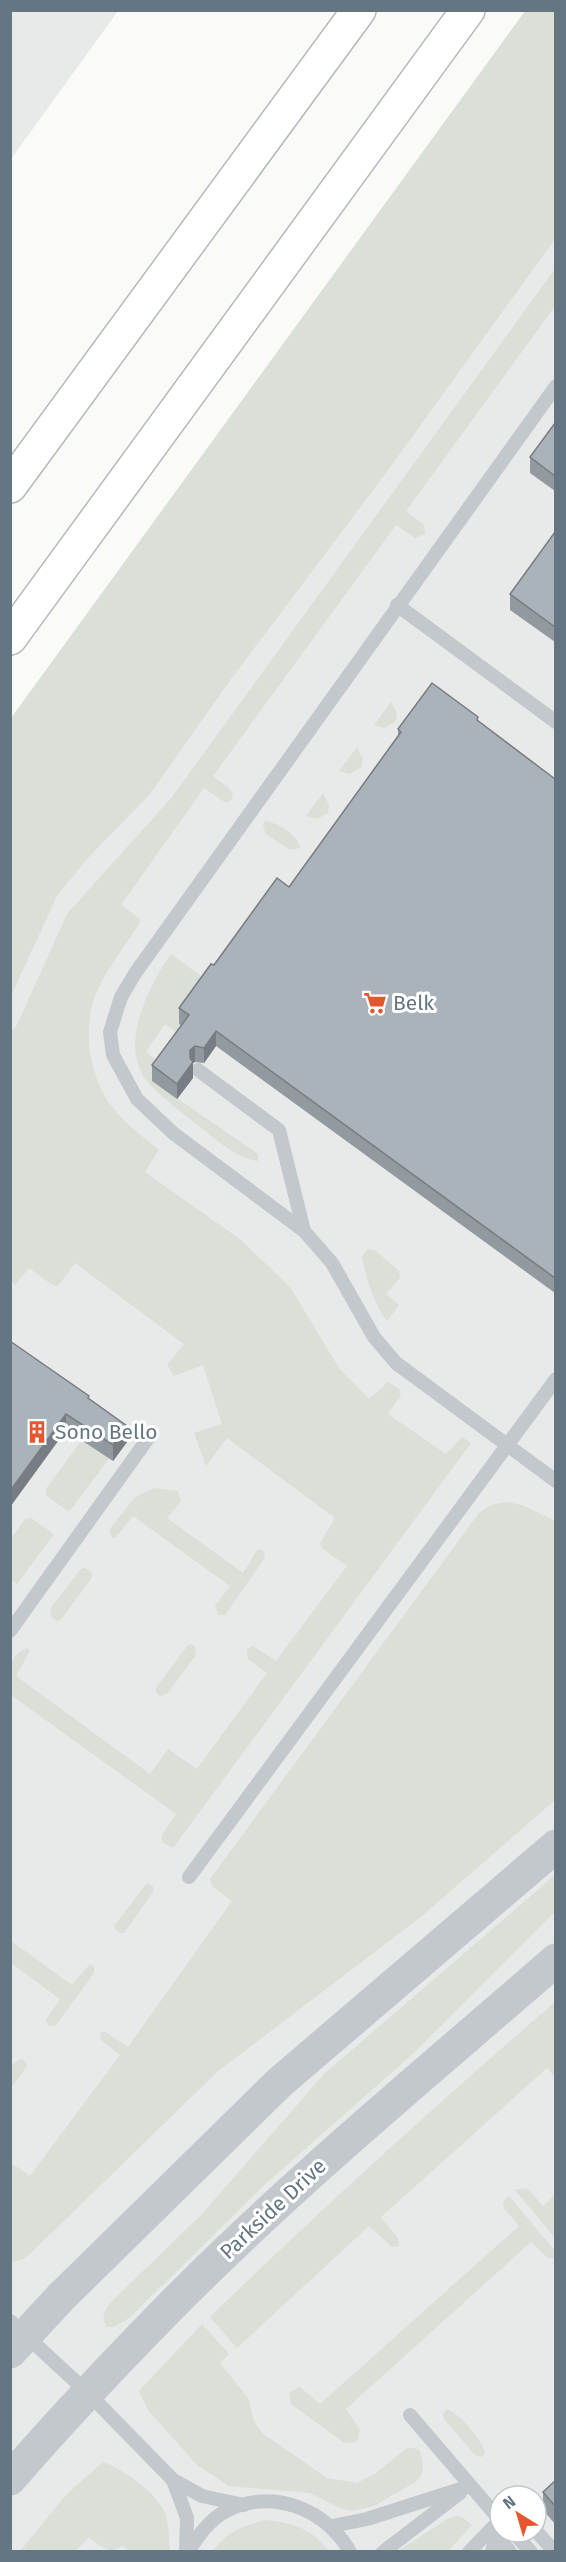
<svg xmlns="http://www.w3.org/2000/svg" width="566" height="2562" font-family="'Fira Sans',sans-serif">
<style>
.built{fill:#e8e9e9;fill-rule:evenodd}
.green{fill:#dadfd7}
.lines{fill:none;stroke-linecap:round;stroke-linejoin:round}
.motorway-casing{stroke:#b4b9bd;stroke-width:36}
.service{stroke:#c3c8cc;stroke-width:14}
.tertiary{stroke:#c3c8cc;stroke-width:33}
.motorway{stroke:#fff;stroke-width:33}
.wall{fill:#929a9f}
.shaded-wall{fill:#777d82}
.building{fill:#aab3b9;stroke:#777d82;stroke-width:1.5}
.labels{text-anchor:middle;stroke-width:6;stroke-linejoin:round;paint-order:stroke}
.poi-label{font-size:21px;fill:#657683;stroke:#fff;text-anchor:start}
.street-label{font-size:21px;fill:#657683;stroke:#fff}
</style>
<rect width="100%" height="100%" fill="#fafaf8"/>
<g class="built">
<path d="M11,10l107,1 -107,148 -1,-148z"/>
<path d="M555,194v2357l-544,1v-1610zM500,2496h36v36h-36z"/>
</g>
<g class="green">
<path d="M525,11h30v228l-172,238 -152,202 -81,115 -64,66 -29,36 -46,100v-278z"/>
<path d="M555,269v37l-149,205 18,14 1,9 -10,4 -19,-13 -183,251 16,12 4,6 -2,6 -5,3 -22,-15 -83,117 19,14v4c-13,19 -27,38 -38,58 -21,37 -16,87 7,122 13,18 33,33 50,47l-14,22 96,68 49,47 49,81 30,31 19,-17 11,7 2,6 -13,19 58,40 16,-17 9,6 -298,405 -11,-6v-7l14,-21 -165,-119c-1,-16 -4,-41 16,-47l3,3 -14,25 134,98 18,-25 29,20 70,-96 -19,-14 -1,-10 6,-3 23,15 71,-95 -24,-17 -3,-6 15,-25 -108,-80 -21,28 -12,-33 28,-9 -19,-59 -29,11 -7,-11 17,-21 -109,-81 -17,23h-4l-25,-18 -14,17 -4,-4v-249l6,-7 50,-111 105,-117z"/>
<path d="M391,702l6,11 -1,8 -12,7 -10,-3z"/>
<path d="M357,747l6,12 -2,8 -11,7 -11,-3z"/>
<path d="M323,793l6,12 -1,8 -11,6 -11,-3z"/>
<path d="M265,821c12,1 35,16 35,27l-10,2 -24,-16 -3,-8z"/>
<path d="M171,954l38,28 -30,41 10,8 -5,6 -19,-13 -19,28 17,13 -11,16 106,73v7c-23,-3 -41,-21 -59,-35 -14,-11 -41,-31 -52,-45 -29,-36 2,-95 24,-127z"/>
<path d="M367,1249l8,1 24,21 1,7 -14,16 13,11 -12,16c-14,-20 -20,-40 -25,-64z"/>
<path d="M84,1437l39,3 -54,72 -23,-17v-6z"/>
<path d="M154,1488l24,3 3,10 -14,17 76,55 14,-23h5l3,4 -1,5 -39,56h-7l-3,-9 15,-20 -97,-70 -17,21 -4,1 -3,-8 26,-33z"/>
<path d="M507,1502l15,3 33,16v279l-133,116 -205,156 -187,182 -7,5 -12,4v-100l19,13 90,-121 -19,-15 -1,-7 4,-2 24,16 104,-146 -20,-15 -2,-7 269,-366 12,-8z"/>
<path d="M31,1518l23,16 -37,50 -6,-4v-41l14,-20z"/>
<path d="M85,1568l7,5 -1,6 -29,39 -4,3 -5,-2 -3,-6 2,-7 29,-37z"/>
<path d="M192,1644l4,5 -1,7 -28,38 -7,2 -4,-4v-4l32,-43z"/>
<path d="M555,1875v37l-139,139 -155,137 -132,130 -15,9h-7c-7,-9 -2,-16 4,-25l91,-88 122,-140z"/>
<path d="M147,1883l6,3v6l-29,41h-4l-5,-4v-4z"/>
<path d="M11,1941l61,44 18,-21 4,3v6l-39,53h-7l-2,-6 14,-21 -49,-36z"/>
<path d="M555,2002v75l-8,-9 -166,149 17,21 1,8 -7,1 -23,-21 -132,122 -27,-31c112,-109 227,-213 345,-315z"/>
<path d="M22,2059l5,5 -1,4 -15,20c-1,-12 -3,-26 11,-29z"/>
<path d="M522,2188l6,1 15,17 12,-11v43l-40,-48z"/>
<path d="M509,2196l46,55v7h-7l-17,-16 -185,167 14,21 -2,9 -4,4 -11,-1 -52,-38 -2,-11 11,-6 20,17 199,-178 -15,-18 -1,-6z"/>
<path d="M202,2324l27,30 -9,9 28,35 6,23 8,12 65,45 30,5 18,-9 32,-26h8l5,3 3,13 -1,10 -5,7 -43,25 -23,5 -11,-3 -30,-15 -81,-7 -32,-21 -49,-55 -9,-19z"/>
<path d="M447,2409c11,3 38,34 38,45l-3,3 -7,-2 -31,-36 -1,-5z"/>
<path d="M103,2462c22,9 51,28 62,51 4,11 4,27 5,38h-41l-7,-5c-14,10 -21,0 -33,-9l-14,14h-55l47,-57z"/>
<path d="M456,2516l6,1 10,8 -24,26h-50l51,-33z"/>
<path d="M265,2520c29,3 46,8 64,31h-116c13,-19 30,-25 52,-31z"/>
</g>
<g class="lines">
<g class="motorway-casing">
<g id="motorway">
<path d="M10,486l349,-476"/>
<path d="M10,638l458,-628"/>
</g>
</g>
<g class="service">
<path d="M556,386l-420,586 -15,25 -11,35 3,23 24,44 36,34 131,98 28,32 42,74 22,26 160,118"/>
<path d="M397,605l159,117"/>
<path d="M198,1070l81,60 25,101"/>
<path d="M10,1631l139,-194"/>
<path d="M189,1877l367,-498"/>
<path d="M10,2321l77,71 86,88 29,16 42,9"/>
<path d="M410,2415l90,105"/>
<path d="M173,2480l14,38 -1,34"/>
<path d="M332,2526l35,-7 103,-33"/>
<path d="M536,2531l19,21"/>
<path d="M502,2532l2,12 6,8"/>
<path d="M513,2532l18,20"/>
<path d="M188,2552c10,-16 21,-32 38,-41 45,-23 100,-3 124,41"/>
<path d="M383,2552l77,-59"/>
<path d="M469,2552l31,-32"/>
<path d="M492,2552l7,-29"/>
</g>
<g class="tertiary">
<path d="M10,2352l51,-55 218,-214 277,-237"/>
<path d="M10,2479c51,-59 104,-115 158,-170 122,-124 257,-235 388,-349"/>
</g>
<use href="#motorway" class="motorway"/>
</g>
<g class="wall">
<path d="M555,423v68l-25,-18v-16z"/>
<path d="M555,532v110l-45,-32v-16z"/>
<path d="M478,722l77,57v514l-339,-247 -12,17 -9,-1 -2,1v15l-16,21 -25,-18v-16l29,-40 -2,-1v-16l35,-43 75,-78 109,-151v-7z"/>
<path d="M10,1341l79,58 38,43 -14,19 -47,-31 -56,77z"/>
<path d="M555,2481v43l-12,-14v-18z"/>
</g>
<g class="shaded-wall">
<path d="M216,1031v15l-12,17v-15z"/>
<path d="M195,1046v16l-2,1v15l-16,21v-15l13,-34z"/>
<path d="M66,1414v16l-56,77v-16z"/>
<path d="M127,1426v16l-14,19v-16z"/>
</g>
<g class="building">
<path d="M555,423v53l-25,-19z"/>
<path d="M555,532v95l-45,-33z"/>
<path d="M432,683l46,34 -1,3 78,59v499l-339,-247 -12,17 -9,-2 -5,4v8l3,4 -16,22 -25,-19 37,-50 -10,-7 32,-44 3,1 63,-87 12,9 112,-155 -3,-3z"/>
<path d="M10,1341l79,55 -1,2 39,28 -14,19 -47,-31 -56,77z"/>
<path d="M555,2481v25l-12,-14z"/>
</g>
<defs>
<g id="supermarket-bare" transform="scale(1.8)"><path d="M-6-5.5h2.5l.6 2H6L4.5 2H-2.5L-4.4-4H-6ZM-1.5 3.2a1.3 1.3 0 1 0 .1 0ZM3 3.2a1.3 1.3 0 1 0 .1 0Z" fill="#e4572e" stroke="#fff" stroke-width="2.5" paint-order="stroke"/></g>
<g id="building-bare" transform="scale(1.8)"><path d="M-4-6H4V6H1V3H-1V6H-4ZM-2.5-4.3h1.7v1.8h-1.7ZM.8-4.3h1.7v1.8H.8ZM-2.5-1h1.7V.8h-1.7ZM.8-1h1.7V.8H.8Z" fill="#e4572e" stroke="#fff" stroke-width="2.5" paint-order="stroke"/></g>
</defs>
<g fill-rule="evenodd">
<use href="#supermarket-bare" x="375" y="1003"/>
<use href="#building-bare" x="37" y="1432"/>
</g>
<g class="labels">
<g class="poi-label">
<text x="393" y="1010">Belk</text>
<text x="55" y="1439">Sono Bello</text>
</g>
<g class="street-label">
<text transform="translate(273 2209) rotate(-43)" y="7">Parkside Drive</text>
</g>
</g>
<rect width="566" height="2562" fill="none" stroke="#657683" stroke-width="24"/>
<g transform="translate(518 2514) rotate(323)"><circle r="28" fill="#ffffff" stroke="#c1c8cd" stroke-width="1.5"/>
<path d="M0-4.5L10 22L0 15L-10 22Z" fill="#e4572e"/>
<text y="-9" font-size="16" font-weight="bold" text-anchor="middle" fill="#657683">N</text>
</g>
</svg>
